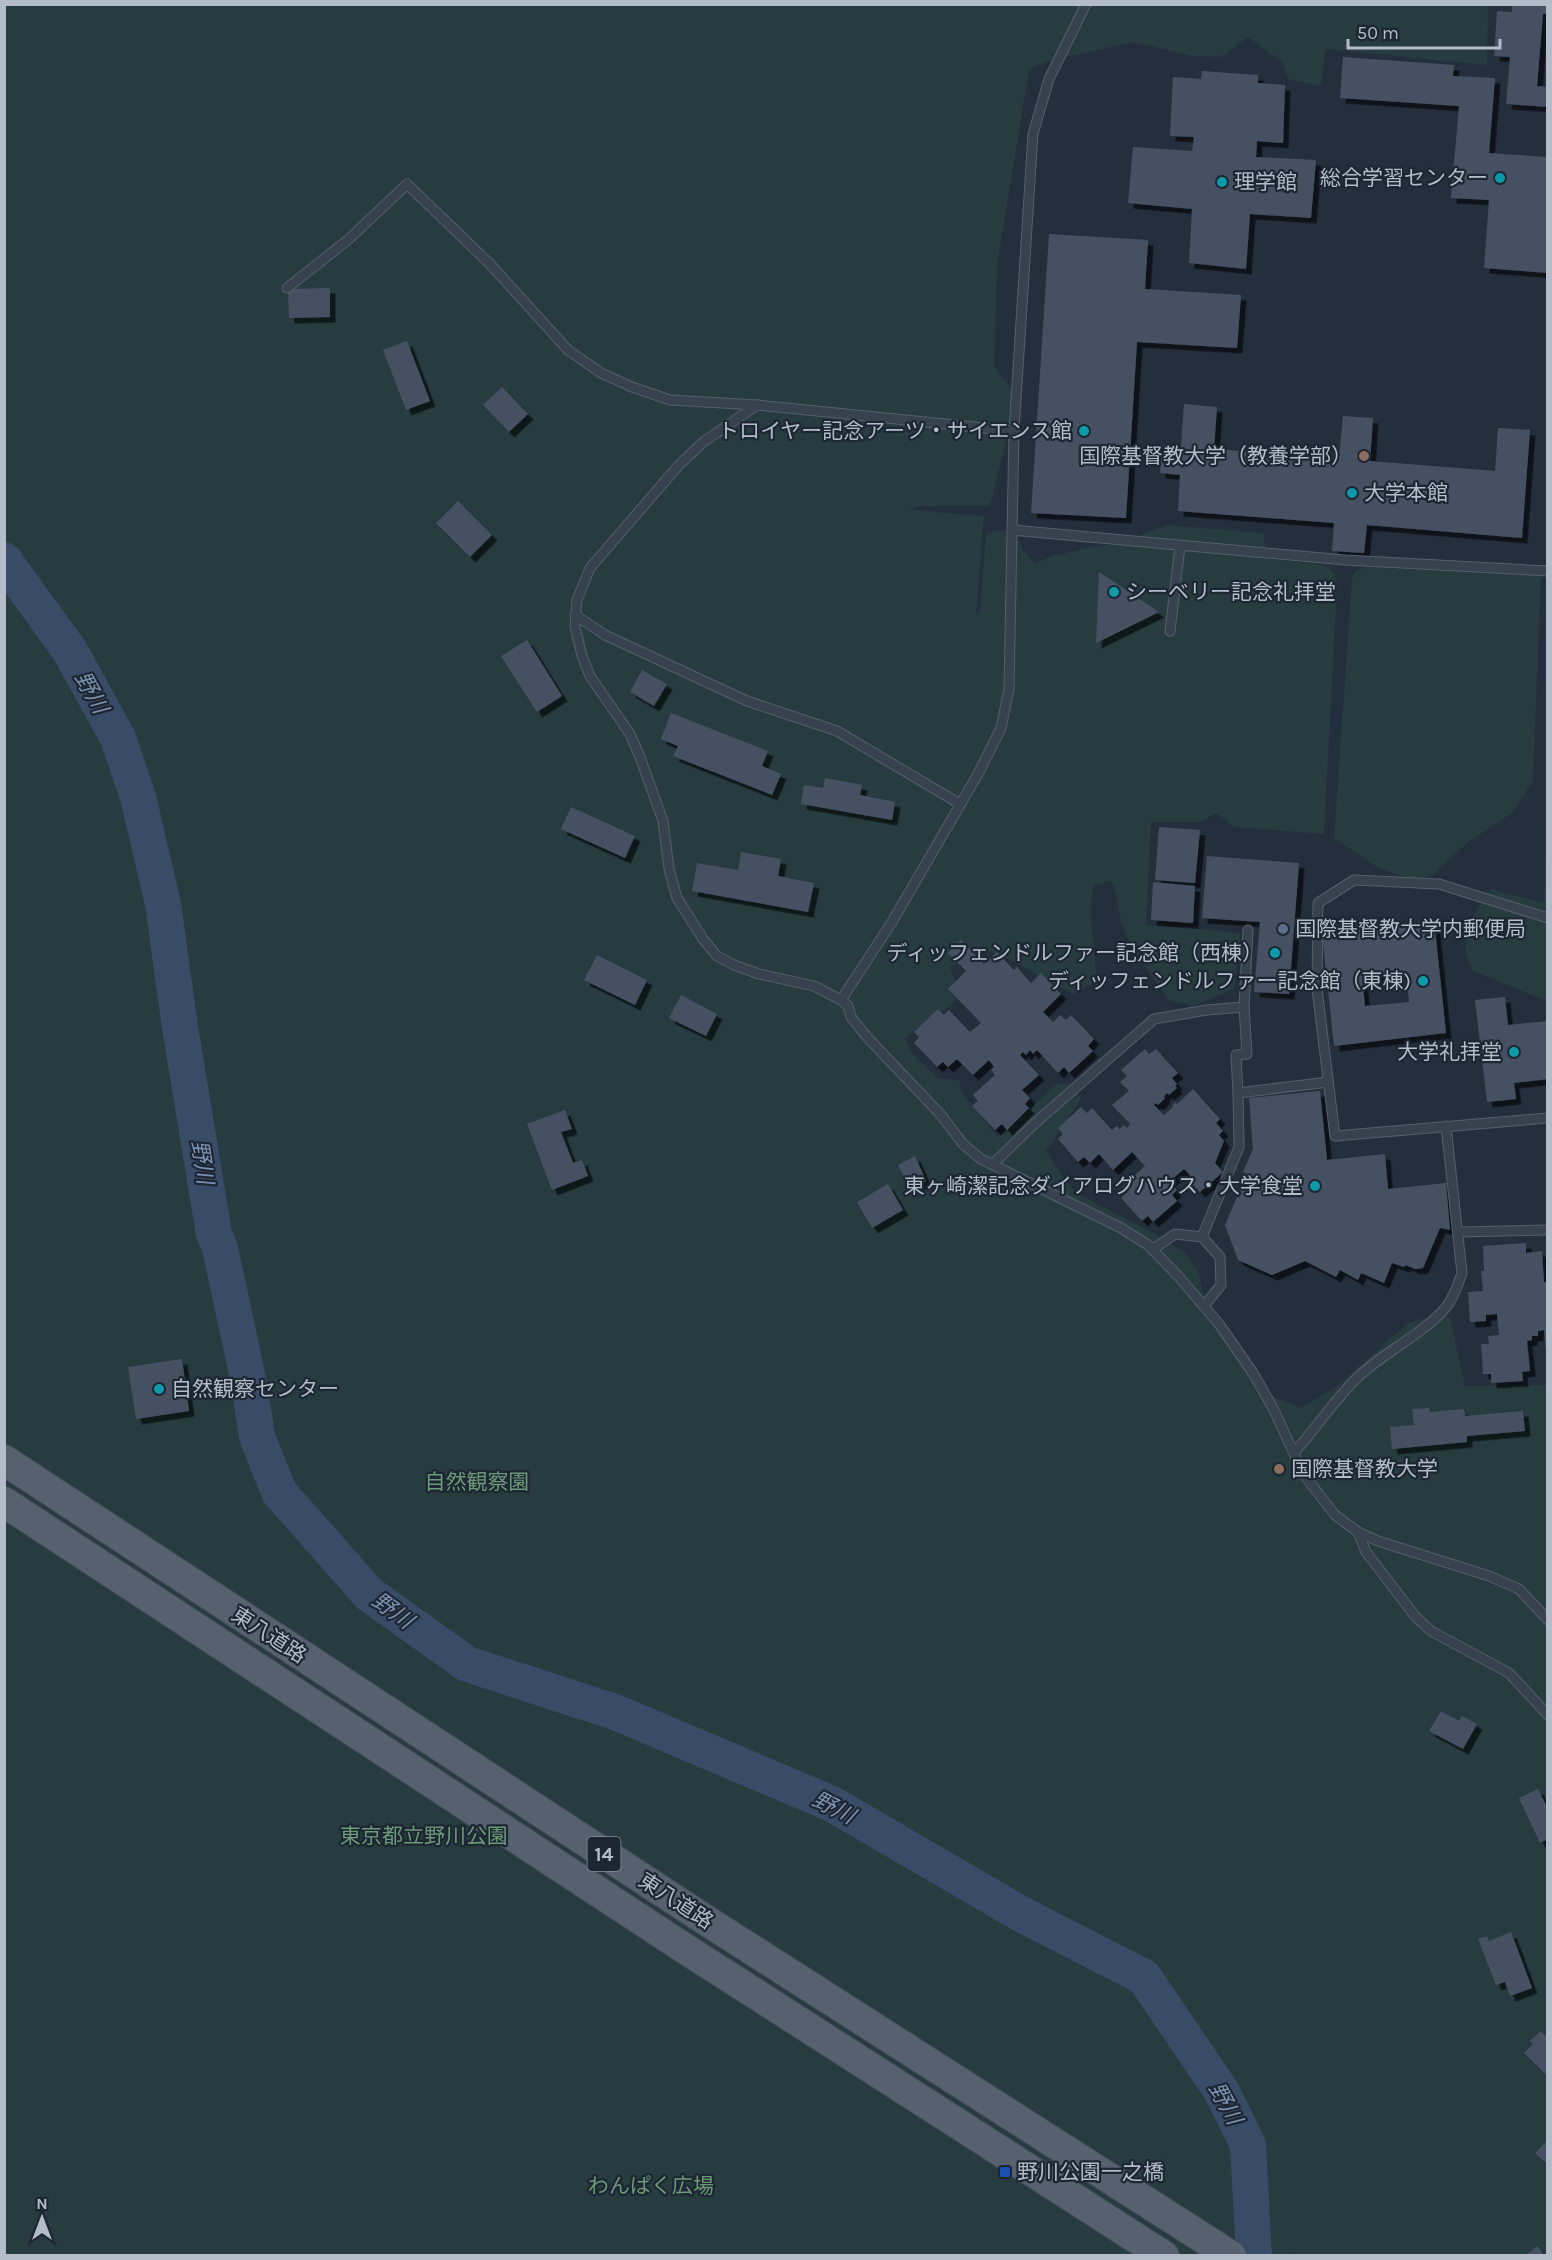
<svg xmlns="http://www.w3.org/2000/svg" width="1552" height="2260" font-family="Karla,'Noto Sans JP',sans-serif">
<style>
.green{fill:#263c3f}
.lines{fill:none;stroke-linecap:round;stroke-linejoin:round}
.river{stroke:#394c67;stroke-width:36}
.building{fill:#455162;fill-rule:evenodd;filter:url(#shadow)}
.lane-casing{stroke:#565f6c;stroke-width:11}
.primary-casing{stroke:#414a57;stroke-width:32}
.lane{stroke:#38414e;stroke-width:9}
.primary{stroke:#56606e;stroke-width:30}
.culture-dot{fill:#0f9aa8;stroke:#1d2633;stroke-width:2}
.education-dot{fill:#8d6e63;stroke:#1d2633;stroke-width:2}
.service-dot{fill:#5c6f8a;stroke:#1d2633;stroke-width:2}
.transit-dot{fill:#1a4fb4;stroke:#1d2633;stroke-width:2}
.labels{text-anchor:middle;stroke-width:4.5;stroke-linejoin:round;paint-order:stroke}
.shield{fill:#1d2633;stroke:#878f9c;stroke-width:1.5}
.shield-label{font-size:20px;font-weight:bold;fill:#b4bcc9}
.poi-label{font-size:21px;fill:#b4bcc9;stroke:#1d2633;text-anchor:end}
.park-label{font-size:21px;fill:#6b9a76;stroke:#1d2633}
.street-label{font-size:21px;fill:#b4bcc9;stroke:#1d2633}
.water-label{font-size:22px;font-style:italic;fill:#7c92b1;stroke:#1d2633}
</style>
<defs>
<filter id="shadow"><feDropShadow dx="5.5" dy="5.5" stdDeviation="0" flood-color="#0009"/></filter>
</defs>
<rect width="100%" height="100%" fill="#242f3e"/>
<g class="green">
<path d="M5,5h1483l-1,60 -162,-16 -4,37 -33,-7 -5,-16 -35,-26 -27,20 -28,-1 -59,-14 -87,19 -18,9 -32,196 -3,99 21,29 -12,59 -13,53h-71l-9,4 74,6 -8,97h4l6,-80 13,-3 14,3 14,23 8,7 18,-7 39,-9 28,-3 47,-19 96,8 5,26 56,6 11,8 2,15 -13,246 -89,-7 -19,-14 -17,9h-48l-5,103 76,6 19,3 -7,55 -41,17 -24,-6c-15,-22 -33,-43 -44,-68 -8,-16 -5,-35 -14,-51l-17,4c-8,31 2,64 2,96l-22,13 -60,-32 -31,-13 -33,18 8,21 -3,14 -51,36 9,16 25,24 21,2 3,13 36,44 59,-53h15l9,15 -35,52 28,41 76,39 34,21 14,20 12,45 63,80 28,11 33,-20 74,-65 13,-4 29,-2 15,69 82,-1v870l-252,1 -5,-4 -1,4 -1284,-1z"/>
<path d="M1365,567l176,9 -8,205 -21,32 -45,30 -34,32 -19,6 -37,-14 -43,-29 18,-260 4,-7z"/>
<path d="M1547,759v242l-74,-30 -7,-16 -1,-27 26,-39 53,14z"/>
</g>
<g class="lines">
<path class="river" d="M4,560l66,91 48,87 20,59 25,107 17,123 34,207 6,14 30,140 7,49 22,55 90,102 98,70 148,48 217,92 189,110 123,63 78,115 26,53 6,111"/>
</g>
<g class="building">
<path d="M1512,4h36v10h-5l-6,72 11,1v20l-42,-3 4,-47 -16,-1 3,-45 15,1z"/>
<path d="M1343,57l111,8 -1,11 42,2 -6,75 59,4v116l-64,-5 5,-68 -38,-2 8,-92 -119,-8z"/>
<path d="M1202,71l56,4v8l27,2 -2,58 -26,-2 -1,16 60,3 -5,58 -61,-4 -4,55 -57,-6 3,-54 -64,-6 5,-56 59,4 2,-14 -24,-1 3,-59 28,2z"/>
<path d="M1049,234l99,6 -3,49 96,6 -4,53 -100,-6 -11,176 -95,-5z"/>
<path d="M330,288v29l-41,1 -1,-29z"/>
<path d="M407,341l23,60 -24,9 -23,-60z"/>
<path d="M502,387l26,27 -19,18 -26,-27z"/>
<path d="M1184,404l33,3 -3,42 125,10 4,-43 30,2 -3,43 125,10 3,-43 32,2 -8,108 -155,-13 -3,28 -32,-2 2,-28 -156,-12 2,-36 -20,-2 2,-28 19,2z"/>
<path d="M458,501l34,34 -22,22 -34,-34z"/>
<path d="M1099,572l60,40 -63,31z"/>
<path d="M527,640l35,56 -25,16 -36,-56z"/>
<path d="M642,670l25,14 -13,22 -24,-14z"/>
<path d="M671,713l97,38 -6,15 19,8 -9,21 -99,-39 5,-10 -17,-7z"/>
<path d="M825,778l37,7 -2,10 35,7 -3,18 -91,-16 3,-19 19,3z"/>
<path d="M571,807l64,29 -10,22 -64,-29z"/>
<path d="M1159,827l41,3 -5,53 -40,-3z"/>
<path d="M741,852l40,7 -3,17 36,7 -6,29 -116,-21 5,-28 41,7z"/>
<path d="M1207,856l92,7 -10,131 -35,-2 6,-70 -58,-4z"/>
<path d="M1153,882l42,4 -2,37 -42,-3z"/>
<path d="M1434,920l12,113 -112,13 -12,-113zM1406,973l3,29 -44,4 -3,-28z"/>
<path d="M961,940l23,24 13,-12 17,18 3,-3 14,16 10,-10 20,21 -18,18 10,10 7,-7 6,5 5,-5 23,24 -6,7 5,5 -24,22 -5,-6 -6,6 -21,-23 -4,4 -3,-4 -4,5 -3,-3 -3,3 19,20 -17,15 8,8 -5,6 4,4 -22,22 -5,-6 -7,6 -23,-24 6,-5 -5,-6 22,-20 -4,-5 3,-3 -5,-7 -16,15 -16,-16 -9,8 -5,-5 -6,5 -23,-24 5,-6 -5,-5 24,-23 6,6 5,-5 21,22 11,-9 -33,-34 18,-18 -18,-18z"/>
<path d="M597,955l50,25 -12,25 -51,-25z"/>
<path d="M681,995l36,19 -11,22 -37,-18z"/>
<path d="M1505,997l3,28 40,-4v58l-34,4 2,16 -29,3 -12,-102z"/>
<path d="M1145,1049l4,5 7,-5 22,24 -6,5 5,6 -2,2 2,2 -8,7 -2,-2 -3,3 1,2 -7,7 -2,-2 -2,2 10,10 9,-8 -1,-1 3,-4 2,2 16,-15 27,30 -4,4 7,8 -4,4 5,6 -9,22 8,9 -23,20 -10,-11 3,-3 -9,-9 -14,12 7,9 -5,5 5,6 -24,21 -5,-6 -6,5 -21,-23 6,-6 -5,-5 23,-21 -13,-14 -19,18 -14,-16 -9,9 -6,-6 -6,5 -20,-23 5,-5 -5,-6 23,-21 6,6 5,-5 20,22 5,-4 3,3 4,-4 3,3 3,-4 -18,-19 17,-14 -9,-9 7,-6 -6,-6z"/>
<path d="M1320,1091l7,69 58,-6 3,35 58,-6 4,47 -10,-2 -17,40 -8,1 -9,-4 -2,2 -12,-4 -8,20 -23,-10 -3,7 -18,-10 -4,7 -31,-16 -33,14 -34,-15 -13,-35 22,-51 -4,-2 10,-23 -4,-51z"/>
<path d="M565,1110l7,19 -11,3 12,31 9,-3 6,16 -36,14 -25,-66z"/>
<path d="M915,1156l11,25 -16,8 -12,-24z"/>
<path d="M888,1184l15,26 -31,18 -15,-26z"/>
<path d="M1526,1243v10l16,-2 2,31h4v70h-2l-2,-22 -6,1v5h-6v4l-5,1 3,30 -8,1 1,9 -32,2v-9h-8l-2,-30h8l-1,-8 11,-1 -2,-21 -11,1v6l-16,1 -2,-30 15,-1 -2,-20h3l-1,-25z"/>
<path d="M182,1359l7,52 -53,8 -8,-52z"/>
<path d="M1429,1408l1,4 34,-3 1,7 58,-5 2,20 -58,5v6l-75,7 -2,-22 24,-2 -2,-16z"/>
<path d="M1441,1711l18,10 3,-5 15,8 -14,25 -34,-18z"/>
<path d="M1538,1789l10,20v30l-8,4 -21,-45z"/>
<path d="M1511,1932l21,56 -22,8 -5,-14 -9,3 -18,-46 9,-3 2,5z"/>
<path d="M1541,2031l7,7v39l-24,-24 9,-9 -3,-3z"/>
<path d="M1548,2140v25l-13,-12z"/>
<path d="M1537,2246l8,10h-20z"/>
</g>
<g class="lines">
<g class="lane-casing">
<g id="lane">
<path d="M287,288l62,-49 58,-55 83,80 78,86 33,23 31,14 38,13 87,5 257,26"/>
<path d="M757,405l-55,38 -23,22 -89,103 -13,32 -2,27 7,29 8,20 40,58 10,23 23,64 6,48 8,29 26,41 14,17 17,9 25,9 55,12 27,14 7,6 3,11 16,20 74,78 22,29 18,15 140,69 27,17 31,32 40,47 34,49 20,35 31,67 31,40 23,17 20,9 111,35 30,13 29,31"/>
<path d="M1012,530l333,30 203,11"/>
<path d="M575,615l30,20 142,66 90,30 123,73"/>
<path d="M1170,631l10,-85"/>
<path d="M1548,918l-109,-34 -85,-4 -36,23 -1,86 18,147 213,-18"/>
<path d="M841,1000l51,-78 86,-148 23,-46 8,-39 5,-258 19,-297 16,-55 37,-75"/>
<path d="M1238,1093l-2,-38 11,-1 -3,-47"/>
<path d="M992,1165l43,-42 119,-104 53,-9 37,-3 4,-77"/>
<path d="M1458,1232l90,-2"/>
<path d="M1202,1237l37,-90 -1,-54 90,-11"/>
<path d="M1152,1250l23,-16 27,3 18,20 1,28 -17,21"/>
<path d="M1294,1453c20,-23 38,-49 59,-71 26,-28 72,-48 94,-76 7,-9 11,-22 15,-33l-16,-147"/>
<path d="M1358,1532l8,20 49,64 16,15 78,42 39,42"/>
</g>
</g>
<g class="primary-casing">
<g id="primary">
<path d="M4,1460l700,459 527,337"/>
<path d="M4,1502l680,446 480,308"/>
</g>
</g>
<use href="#lane" class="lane"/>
<use href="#primary" class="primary"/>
</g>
<g class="culture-dot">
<circle cx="1500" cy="178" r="6"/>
<circle cx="1222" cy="182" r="6"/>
<circle cx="1084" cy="431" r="6"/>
<circle cx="1352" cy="493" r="6"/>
<circle cx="1114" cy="592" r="6"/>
<circle cx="1275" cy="953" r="6"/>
<circle cx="1423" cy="981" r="6"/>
<circle cx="1514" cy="1052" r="6"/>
<circle cx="1315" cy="1186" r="6"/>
<circle cx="159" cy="1389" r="6"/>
</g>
<g class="education-dot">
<circle cx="1364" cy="456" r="6"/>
<circle cx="1279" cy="1469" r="6"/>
</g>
<circle class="service-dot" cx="1283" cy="929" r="6"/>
<rect class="transit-dot" x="999" y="2166" width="12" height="12" rx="3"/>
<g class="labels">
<rect class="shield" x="587.5" y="1837" width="33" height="34" rx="4.5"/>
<g class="shield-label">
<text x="604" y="1861">14</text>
</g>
<g class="poi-label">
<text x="1488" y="185">総合学習センター</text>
<text x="1234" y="189" text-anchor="start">理学館</text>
<text x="1072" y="438">トロイヤー記念アーツ・サイエンス館</text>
<text x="1352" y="463">国際基督教大学（教養学部）</text>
<text x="1364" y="500" text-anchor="start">大学本館</text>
<text x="1126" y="599" text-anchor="start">シーベリー記念礼拝堂</text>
<text x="1295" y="936" text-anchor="start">国際基督教大学内郵便局</text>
<text x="1263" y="960">ディッフェンドルファー記念館（西棟）</text>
<text x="1411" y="988">ディッフェンドルファー記念館（東棟)</text>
<text x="1502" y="1059">大学礼拝堂</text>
<text x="1303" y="1193">東ヶ崎潔記念ダイアログハウス・大学食堂</text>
<text x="171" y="1396" text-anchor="start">自然観察センター</text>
<text x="1291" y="1476" text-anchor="start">国際基督教大学</text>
<text x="1017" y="2179" text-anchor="start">野川公園一之橋</text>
</g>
<g class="park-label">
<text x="477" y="1489">自然観察園</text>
<text x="424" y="1843">東京都立野川公園</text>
<text x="651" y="2193">わんぱく広場</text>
</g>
<g class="street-label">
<text transform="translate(269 1635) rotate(33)" y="7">東八道路</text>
<text transform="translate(676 1901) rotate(33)" y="7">東八道路</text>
</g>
<g class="water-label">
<text transform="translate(92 692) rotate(61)" y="8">野川</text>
<text transform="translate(203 1162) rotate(81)" y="8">野川</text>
<text transform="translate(393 1610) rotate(36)" y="8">野川</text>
<text transform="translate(834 1807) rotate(27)" y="8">野川</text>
<text transform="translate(1226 2103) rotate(61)" y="8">野川</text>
</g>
</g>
<rect width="1552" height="2260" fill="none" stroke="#b4bcc9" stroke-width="12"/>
<g transform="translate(42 2218)" stroke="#1d2633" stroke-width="4.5" paint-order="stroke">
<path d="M0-4.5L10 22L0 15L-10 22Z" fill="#b4bcc9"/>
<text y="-9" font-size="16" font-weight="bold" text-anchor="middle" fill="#b4bcc9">N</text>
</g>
<path d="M1348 39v9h152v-9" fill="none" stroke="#b4bcc9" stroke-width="3"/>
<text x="1357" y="39" font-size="18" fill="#b4bcc9" stroke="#1d2633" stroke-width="4.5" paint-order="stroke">50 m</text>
</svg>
